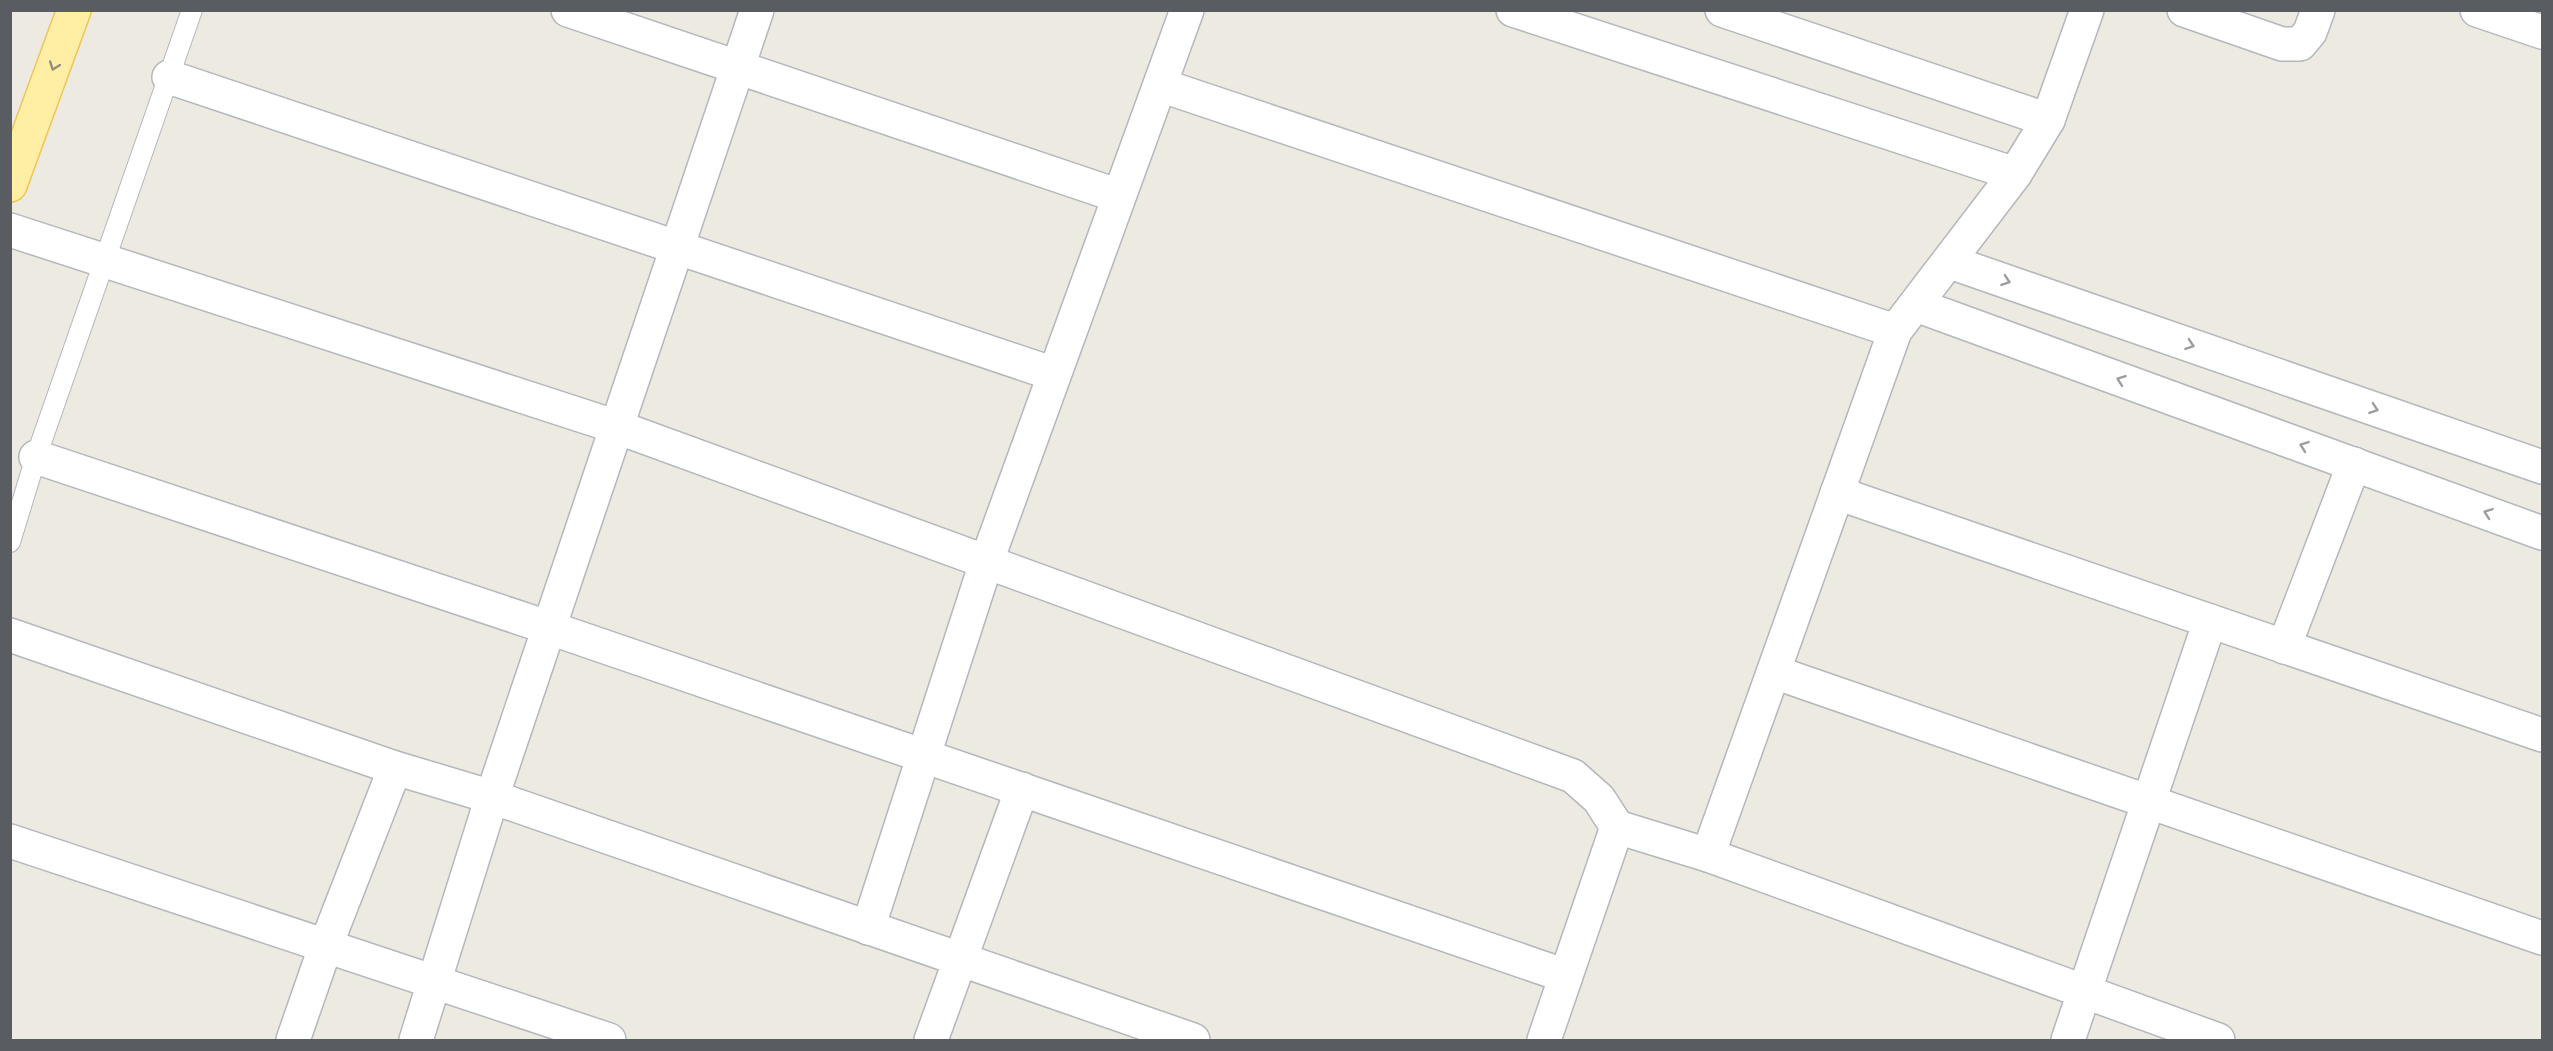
<svg xmlns="http://www.w3.org/2000/svg" width="2553" height="1051" font-family="'Public Sans',sans-serif">
<style>
.lines{fill:none;stroke-linecap:round;stroke-linejoin:round}
.lane-casing{stroke:#b4b7bc;stroke-width:22}
.street-casing{stroke:#b4b7bc;stroke-width:36}
.secondary-casing{stroke:#b5b8be;stroke-width:36}
.primary-casing{stroke:#f0c456;stroke-width:36}
.lane{stroke:#fff;stroke-width:20}
.street{stroke:#fff;stroke-width:33}
.secondary{stroke:#fff;stroke-width:33}
.primary{stroke:#feefa4;stroke-width:33}
.oneway{stroke:#939079}
.oneway2{stroke:#9b9ea1}
</style>
<rect width="100%" height="100%" fill="#eceae1"/>
<g class="lines">
<g class="lane-casing">
<path id="lane" d="M10,542l26,-85 156,-447"/>
</g>
<g class="street-casing">
<g id="street">
<path d="M568,10l551,186"/>
<path d="M1513,10l502,164"/>
<path d="M1722,10l326,110"/>
<path d="M2184,10l98,34h18l10,-12 8,-22"/>
<path d="M169,77l885,297"/>
<path d="M1160,85l735,246"/>
<path d="M10,230l607,197 956,349 26,23 18,28 91,28 510,185"/>
<path d="M1950,262l592,205"/>
<path d="M1916,305l626,228"/>
<path d="M36,457l514,171 1016,348"/>
<path d="M1837,493l705,242"/>
<path d="M10,635l385,133 97,29 701,243"/>
<path d="M2284,647l70,-183"/>
<path d="M1774,672l768,266"/>
<path d="M10,841l599,199"/>
<path d="M1708,855l187,-524 120,-157 33,-54 39,-110"/>
<path d="M868,928l118,-365 201,-553"/>
<path d="M293,1040l33,-95 69,-177"/>
<path d="M416,1040l76,-243 265,-787"/>
<path d="M931,1040l91,-251"/>
<path d="M1544,1040l73,-213"/>
<path d="M2068,1040l142,-419"/>
</g>
</g>
<g class="secondary-casing">
<path id="secondary" d="M2477,10l65,22"/>
</g>
<g class="primary-casing">
<path id="primary" d="M10,185l64,-175"/>
</g>
<use href="#lane" class="lane"/>
<use href="#street" class="street"/>
<use href="#secondary" class="secondary"/>
<use href="#primary" class="primary"/>
</g>
<defs><path id="oneway-chevron" d="M-2-3.5L2.5 0L-2 3.5" fill="none" stroke-width="1.6" stroke-linecap="round" stroke-linejoin="round" transform="scale(1.5)"/></defs>
<use class="oneway" href="#oneway-chevron" transform="translate(54 66) rotate(110)"/>
<g class="oneway2">
<use href="#oneway-chevron" transform="translate(2006 281) rotate(19)"/>
<use href="#oneway-chevron" transform="translate(2190 345) rotate(19)"/>
<use href="#oneway-chevron" transform="translate(2121 380) rotate(-160)"/>
<use href="#oneway-chevron" transform="translate(2374 409) rotate(19)"/>
<use href="#oneway-chevron" transform="translate(2304 446) rotate(-160)"/>
<use href="#oneway-chevron" transform="translate(2488 513) rotate(-160)"/>
</g>
<rect width="2553" height="1051" fill="none" stroke="#595d62" stroke-width="24"/>
</svg>
